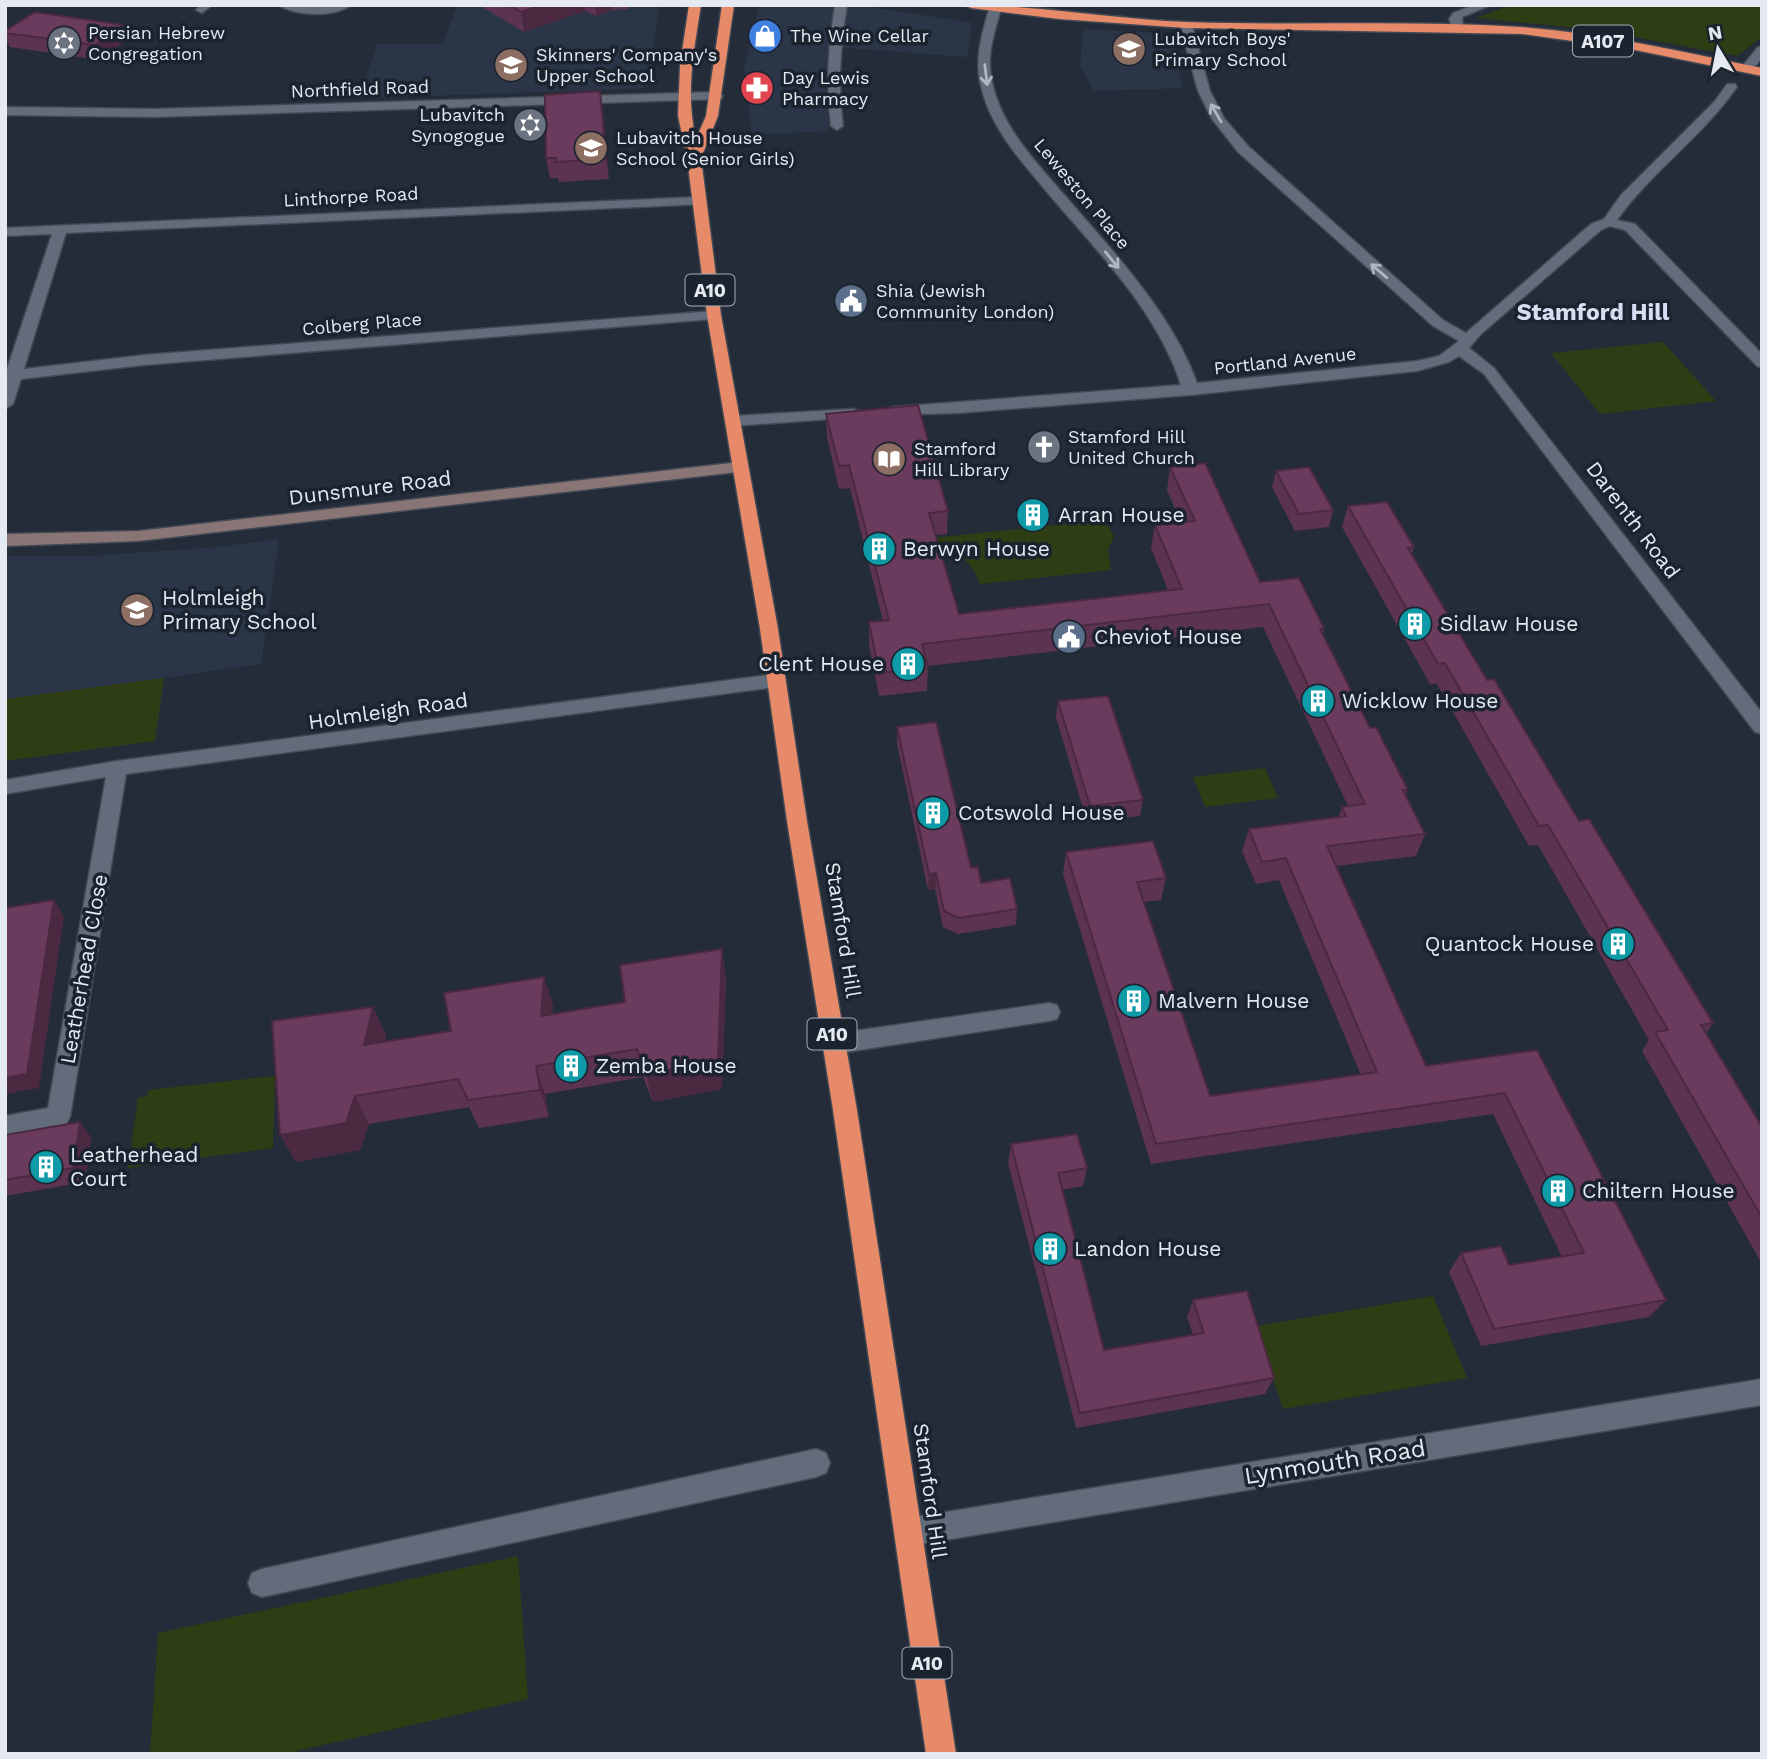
<svg xmlns="http://www.w3.org/2000/svg" width="1767" height="1759" font-family="'Work Sans',sans-serif">
<style>
.built{fill:#2a3647}
.green{fill:#2e3d13}
.lines{fill:none;stroke-linecap:round;stroke-linejoin:round}
.street-casing{stroke:#414852;stroke-width:3}
.secondary-casing{stroke:#414852;stroke-width:3}
.highway-casing{stroke:#414852;stroke-width:3}
.street{fill:#626c7b;fill-rule:evenodd}
.secondary{fill:#8a7576;fill-rule:evenodd}
.highway{fill:#e78a69;fill-rule:evenodd}
.wall{fill:#5c3350}
.shaded-wall{fill:#4b2941}
.building{fill:#6b3b5d;stroke:#4b2941;stroke-width:2}
.oneway{stroke:#b0b7c2}
.labels{text-anchor:middle;stroke-width:7;stroke-linejoin:round;paint-order:stroke}
.far-poi-label{font-size:18px;fill:#e4e9f2;stroke:#1b232f;text-anchor:start}
.far-street-label{font-size:18px;fill:#e4e9f2;stroke:#1b232f}
.shield{fill:#1b232f;stroke:#a8aeb8;stroke-width:2}
.shield-label{font-size:19px;font-weight:bold;fill:#e4e9f2}
.street-label{font-size:21px;fill:#e4e9f2;stroke:#1b232f}
.poi-label{font-size:21px;fill:#e4e9f2;stroke:#1b232f;text-anchor:start}
.far-district-label{font-size:23px;font-weight:bold;fill:#d5dff1;stroke:#1b232f}
.near-street-label{font-size:24px;fill:#e4e9f2;stroke:#1b232f}
</style>
<rect width="100%" height="100%" fill="#242c39"/>
<g class="built">
<path d="M458,5h201l-11,80 -9,4 -279,9 17,-54h65z"/>
<path d="M760,5h99l113,18 -5,34 -119,-9 -17,1 -5,31 3,51 -77,4 -8,-67z"/>
<path d="M1083,29l92,5 3,30 5,24 -89,3 -14,-25z"/>
<path d="M279,539l-18,125 -97,14 -9,63 -150,20v-205h85l129,-9z"/>
</g>
<g class="green">
<path d="M1511,5h251v32l-25,19 -141,-26 -120,-12z"/>
<path d="M1663,342l53,59 -116,13 -49,-61z"/>
<path d="M1105,520l9,16 -6,14 3,20 -131,14c-13,-35 -34,-35 -67,-44z"/>
<path d="M164,678l-9,63 -150,20v-62z"/>
<path d="M1265,768l13,30 -73,9 -12,-30z"/>
<path d="M275,1076l-2,72 -145,20 10,-70 9,-2 1,-6z"/>
<path d="M1433,1296l34,82 -184,31 -27,-83z"/>
<path d="M518,1556l10,143 -245,55h-133l8,-121z"/>
</g>
<g class="lines">
<g class="street-casing">
<g id="street">
<path d="M200,5h12l-10,8 -6,-3z"/>
<path d="M278,5h73c-17,13 -55,11 -73,0z"/>
<path d="M835,5h12c-7,44 -9,77 -4,121l-6,4 -6,-4c-5,-44 -3,-77 4,-121z"/>
<path d="M1474,5h17l-29,12 1,11 -10,2 -4,-11 4,-6z"/>
<path d="M995,6l6,3c-7,25 -15,47 -9,73 10,46 44,80 74,115 47,54 107,118 131,186l220,-22 22,-5 20,-15 -26,-15 -195,-174 -26,-33 -14,-28 -18,-66 2,-2 10,2 18,66 14,27 24,28 195,174 23,13 125,-109 13,-5 17,-24 94,-94 12,-17h8l2,3c-34,49 -85,84 -120,133l18,4 10,10 117,120v14l-5,-2 -132,-136 -15,-4 -9,4 -120,104 -12,14 25,20 268,345v21l-7,-2 -271,-358 -25,-18 -10,6 -32,9 -226,24 -233,18 -72,2 -2,-3 8,-5 289,-22c-23,-72 -81,-131 -129,-187 -29,-35 -63,-70 -72,-116 -5,-26 2,-48 9,-73z"/>
<path d="M1758,47h4v11l-11,13h-8l-2,-3z"/>
<path d="M717,92l6,4 -2,3 -566,18 -150,-2v-8l150,2z"/>
<path d="M699,197l7,4 -2,3 -638,29 -42,136 120,-14 570,-44 7,4 -7,4 -570,46 -123,14 -8,25 -8,5v-34l47,-141 -47,2v-8z"/>
<path d="M853,409l6,2 2,3 -2,3 -126,9 -8,-5 8,-5z"/>
<path d="M776,674l7,2 2,5 -2,5 -657,88 -56,343 -4,7 -8,3 -53,9v-20l43,-8 58,-331 -101,17v-14l112,-19z"/>
<path d="M1049,1003l8,2 3,7 -3,7 -8,2 -216,33 -8,-3 -3,-7 3,-7 8,-3z"/>
<path d="M1762,1379v26l-853,141 -10,-4 -4,-10 4,-10 10,-4z"/>
<path d="M816,1449l10,4 4,10 -4,10 -10,4 -554,120 -10,-4 -4,-10 4,-10 10,-4z"/>
</g>
</g>
<g class="secondary-casing">
<path id="secondary" d="M740,462l6,1 2,4 -2,4 -608,70 -133,5v-12l133,-3z"/>
</g>
<g class="highway-casing">
<g id="highway">
<path d="M689,5h12c-7,45 -16,90 -5,134l10,-23 16,-111h12l-16,111 -17,42 20,157 57,314 29,192 50,289 99,644h-30l-93,-644 -46,-289 -27,-192 -53,-314 -20,-157 -9,-42 2,-51z"/>
<path d="M965,5c74,0 148,14 222,17 111,4 224,-2 334,5 81,6 161,25 241,41v8l-132,-27 -108,-15 -336,-6 -127,-9 -88,-11z"/>
</g>
</g>
<use href="#street" class="street"/>
<use href="#secondary" class="secondary"/>
<use href="#highway" class="highway"/>
</g>
<g class="wall">
<path d="M479,5h150v4l-17,1 -16,6 -11,-5 -61,21z"/>
<path d="M5,31l123,8 -28,21 -90,-13 -5,-10z"/>
<path d="M600,91l9,88 -50,3 -1,-4h-8l-4,-20z"/>
<path d="M826,414l122,97 -1,23 -12,1 24,79 209,-24 -17,-42 4,-23 26,-3 -14,-32 3,-23 90,115 64,46 -1,6 47,94 38,62 -3,5 20,39 -9,22 -80,10 90,200 111,-16 129,250 -17,17 -168,29 -32,-74 12,-19 48,12 53,-8 -69,-143 -342,50 -88,-290 3,-22 100,26 -5,22 -17,2 66,194 151,-21 -82,-195 -23,4 -14,-33 7,-22 90,-12 3,-10 6,-1 -85,-179 -335,39 -1,25 -48,5 -10,-51v-23l14,-1 -33,-133 -11,1 -12,-52z"/>
<path d="M1276,471l57,39 -4,17 -34,4 -23,-44z"/>
<path d="M1348,506l66,41 -2,7 75,126 226,343 -7,10 56,94v137l-120,-213 7,-11 -111,-195 -9,1 -92,-162h-7l-88,-157z"/>
<path d="M1058,701l85,99 -3,16 -53,6 -31,-105z"/>
<path d="M897,727l74,141 10,15 36,26 -1,16 -58,9 -15,-7 -8,-38 -7,1 -31,-146z"/>
<path d="M722,949l4,29 -4,111 -69,13 -10,-25 -98,17 4,23 -70,11 -10,-21 -100,17 -9,26 -64,12 77,-155 13,29 -2,6 67,-11 93,-54 9,29 -1,8 73,-12z"/>
<path d="M5,1135l86,2 -6,45 -80,14z"/>
<path d="M1011,1144l76,24 -4,18 -21,4 42,160 89,-15 -6,-18 6,-17 81,78 -9,16 -189,34 -68,-265z"/>
</g>
<g class="shaded-wall">
<path d="M542,5h42l1,6 -61,21 -3,-20z"/>
<path d="M595,5h16l1,5 -16,6z"/>
<path d="M123,25l5,14 -28,21 -6,-15z"/>
<path d="M600,91l3,20 6,68 -3,-20z"/>
<path d="M936,873l-1,16 -7,1 1,-16z"/>
<path d="M54,900l10,16 -25,172 -34,6v-16z"/>
<path d="M722,949l4,29 -4,111 -69,13 -7,-28z"/>
<path d="M544,977l9,29 -3,38 -9,-28z"/>
<path d="M373,1007l13,29 -8,37 -14,-28z"/>
<path d="M536,1066l9,28 4,23 -9,-27z"/>
<path d="M355,1096l14,28 -9,26 -64,12 -16,-27z"/>
<path d="M80,1122l11,15 -6,45 -12,-14z"/>
</g>
<g class="building">
<path d="M509,5h33l-21,7z"/>
<path d="M35,12l88,13 -29,20 -89,-12v-2z"/>
<path d="M600,91l6,68 -51,3 1,-4h-10l-1,-63z"/>
<path d="M918,405l30,106 -19,2 30,101 223,-25 -27,-64 40,-4 -25,-54 35,-4 55,119 39,-4 25,50 -4,1 50,99 6,-1 32,63h-5l22,44 -98,12 99,220 111,-16 129,250 -172,29 -33,-76 40,-7 8,19 75,-12 -79,-160 -349,51 -90,-292 87,-11 13,37 -29,4 73,214 167,-24 -91,-214 -24,4 -13,-33 97,-13 -4,-9 23,-3 -96,-200 -347,40 6,24 -49,5 -10,-51 20,-2 -40,-155 -10,1 -13,-52z"/>
<path d="M1309,467l24,43 -34,4 -23,-43z"/>
<path d="M1387,502l27,45 -6,1 79,132 7,-1 85,142 10,-2 124,204 -12,2 61,102v91l-107,-186 13,-2 -120,-205 -9,1 -94,-163 -7,1 -90,-158z"/>
<path d="M1108,696l35,104 -53,6 -32,-105z"/>
<path d="M936,722l35,146 7,-1 3,16 29,-5 7,31 -58,9 -15,-7 -8,-38 -7,1 -32,-147z"/>
<path d="M54,900l-27,174 -22,4v-170z"/>
<path d="M722,949l-4,112 -72,13 -9,-25 -101,17 4,24 -72,10 -10,-21 -103,17 -9,27 -66,12 -8,-114 101,-14 -9,38 87,-14 -7,-38 100,-16 -3,39 84,-14 -5,-37z"/>
<path d="M80,1122l-7,46 -68,12v-45z"/>
<path d="M1077,1134l10,34 -29,5 46,177 100,-17 -11,-33 54,-9 27,87 -194,35 -69,-269z"/>
</g>
<defs><path id="oneway-shaft" d="M-6 0H5M1.5-3L5.5 0L1.5 3" fill="none" stroke-width="1.6" stroke-linecap="round" stroke-linejoin="round" transform="scale(1.75)"/></defs>
<g class="oneway">
<use href="#oneway-shaft" transform="translate(986 75) rotate(83)"/>
<use href="#oneway-shaft" transform="translate(1216 113) rotate(-120)"/>
<use href="#oneway-shaft" transform="translate(1112 260) rotate(51)"/>
<use href="#oneway-shaft" transform="translate(1379 271) rotate(-139)"/>
</g>
<defs>
<g id="shop-disc" transform="scale(1.75)"><circle r="9.5" fill="#3f7fe0" stroke="#1b232f"/><path d="M-5-2.5h2.3a2.7 3.5 0 0 1 5.4 0H5L5.5 6h-11ZM-1.5-2.5h3a1.5 2.3 0 0 0-3 0Z" fill="#fff"/></g>
<g id="synagogue-disc" transform="scale(1.75)"><circle r="9.5" fill="#6b7280" stroke="#1b232f"/><path d="M0-6.5L5.6 3.2H-5.6ZM0 6.5L5.6-3.2H-5.6Z" fill="#fff"/></g>
<g id="school-disc" transform="scale(1.75)"><circle r="9.5" fill="#8d6e63" stroke="#1b232f"/><path d="M0-5L7-2L0 1L-7-2ZM-4 1L0 2.5L4 1V4Q0 6-4 4Z" fill="#fff"/></g>
<g id="pharmacy-disc" transform="scale(1.75)"><circle r="9.5" fill="#e0444e" stroke="#1b232f"/><path d="M-2-6h4v4h4v4h-4v4h-4v-4h-4v-4h4Z" fill="#fff"/></g>
<g id="civic-disc" transform="scale(1.75)"><circle r="9.5" fill="#5c6f8a" stroke="#1b232f"/><path d="M-.6-6.5H3V-4.5H.6V-3L4-1V1h2V6H-6V1h2V-1L-.6-3ZM-1.2 2.5V6h2.4V2.5Z" fill="#fff"/></g>
<g id="church-disc" transform="scale(1.75)"><circle r="9.5" fill="#6b7280" stroke="#1b232f"/><path d="M-1.2-6h2.4v3.5h3.3v2.4h-3.3V6h-2.4V-.1h-3.3v-2.4h3.3Z" fill="#fff"/></g>
<g id="library-disc" transform="scale(1.75)"><circle r="9.5" fill="#8d6e63" stroke="#1b232f"/><path d="M-6-4Q-3-5.5-.7-3.5V5Q-3 3-6 4ZM6-4Q3-5.5 .7-3.5V5Q3 3 6 4Z" fill="#fff"/></g>
<g id="building-disc" transform="scale(1.75)"><circle r="9.5" fill="#0f9aa8" stroke="#1b232f"/><path d="M-4-6H4V6H1V3H-1V6H-4ZM-2.5-4.3h1.7v1.8h-1.7ZM.8-4.3h1.7v1.8H.8ZM-2.5-1h1.7V.8h-1.7ZM.8-1h1.7V.8H.8Z" fill="#fff"/></g>
</defs>
<g fill-rule="evenodd">
<use href="#shop-disc" x="765" y="36"/>
<use href="#synagogue-disc" x="64" y="43"/>
<use href="#school-disc" x="1129" y="49"/>
<use href="#school-disc" x="511" y="65"/>
<use href="#pharmacy-disc" x="757" y="88"/>
<use href="#synagogue-disc" x="530" y="125"/>
<use href="#school-disc" x="591" y="148"/>
<use href="#civic-disc" x="851" y="301"/>
<use href="#church-disc" x="1044" y="447"/>
<use href="#library-disc" x="889" y="459"/>
<use href="#building-disc" x="1033" y="515"/>
<use href="#building-disc" x="879" y="549"/>
<use href="#school-disc" x="137" y="610"/>
<use href="#building-disc" x="1415" y="624"/>
<use href="#civic-disc" x="1069" y="637"/>
<use href="#building-disc" x="908" y="664"/>
<use href="#building-disc" x="1318" y="701"/>
<use href="#building-disc" x="933" y="813"/>
<use href="#building-disc" x="1618" y="944"/>
<use href="#building-disc" x="1134" y="1001"/>
<use href="#building-disc" x="571" y="1066"/>
<use href="#building-disc" x="46" y="1167"/>
<use href="#building-disc" x="1558" y="1191"/>
<use href="#building-disc" x="1050" y="1249"/>
</g>
<g class="labels">
<g class="far-poi-label">
<text x="88" y="39">Persian Hebrew<tspan x="88" dy="21">Congregation</tspan></text>
<text x="790" y="42">The Wine Cellar</text>
<text x="1154" y="45">Lubavitch Boys'<tspan x="1154" dy="21">Primary School</tspan></text>
<text x="536" y="61">Skinners' Company's<tspan x="536" dy="21">Upper School</tspan></text>
<text x="782" y="84">Day Lewis<tspan x="782" dy="21">Pharmacy</tspan></text>
<text x="505" y="121" text-anchor="end">Lubavitch<tspan x="505" dy="21">Synogogue</tspan></text>
<text x="616" y="144">Lubavitch House<tspan x="616" dy="21">School (Senior Girls)</tspan></text>
<text x="876" y="297">Shia (Jewish<tspan x="876" dy="21">Community London)</tspan></text>
<text x="1068" y="443">Stamford Hill<tspan x="1068" dy="21">United Church</tspan></text>
<text x="914" y="455">Stamford<tspan x="914" dy="21">Hill Library</tspan></text>
</g>
<g class="far-street-label">
<text transform="translate(360 89) rotate(-2)" y="6">Northfield Road</text>
<text transform="translate(1082 194) rotate(50)" y="6">Leweston Place</text>
<text transform="translate(351 197) rotate(-3)" y="6">Linthorpe Road</text>
<text transform="translate(362 324) rotate(-5)" y="6">Colberg Place</text>
<text transform="translate(1285 361) rotate(-6)" y="6">Portland Avenue</text>
</g>
<g class="shield">
<rect x="1573" y="25.5" width="60" height="31" rx="5"/>
<rect x="685.5" y="274.5" width="49" height="31" rx="5"/>
<rect x="807.5" y="1018.5" width="49" height="31" rx="5"/>
<rect x="902.5" y="1647.5" width="49" height="31" rx="5"/>
</g>
<g class="shield-label">
<text x="1603" y="48">A107</text>
<text x="710" y="297">A10</text>
<text x="832" y="1041">A10</text>
<text x="927" y="1670">A10</text>
</g>
<g class="street-label">
<text transform="translate(370 488) rotate(-7)" y="7">Dunsmure Road</text>
<text transform="translate(1633 520) rotate(53)" y="7">Darenth Road</text>
<text transform="translate(388 711) rotate(-8)" y="7">Holmleigh Road</text>
<text transform="translate(843 930) rotate(81)" y="7">Stamford Hill</text>
<text transform="translate(84 969) rotate(-80)" y="7">Leatherhead Close</text>
<text transform="translate(930 1491) rotate(82)" y="7">Stamford Hill</text>
</g>
<g class="poi-label">
<text x="1058" y="522">Arran House</text>
<text x="903" y="556">Berwyn House</text>
<text x="162" y="605">Holmleigh<tspan x="162" dy="24">Primary School</tspan></text>
<text x="1440" y="631">Sidlaw House</text>
<text x="1094" y="644">Cheviot House</text>
<text x="884" y="671" text-anchor="end">Clent House</text>
<text x="1342" y="708">Wicklow House</text>
<text x="958" y="820">Cotswold House</text>
<text x="1594" y="951" text-anchor="end">Quantock House</text>
<text x="1158" y="1008">Malvern House</text>
<text x="596" y="1073">Zemba House</text>
<text x="70" y="1162">Leatherhead<tspan x="70" dy="24">Court</tspan></text>
<text x="1582" y="1198">Chiltern House</text>
<text x="1074" y="1256">Landon House</text>
</g>
<g class="far-district-label">
<text x="1593" y="320">Stamford Hill</text>
</g>
<g class="near-street-label">
<text transform="translate(1335 1462) rotate(-9)" y="8">Lynmouth Road</text>
</g>
</g>
<rect width="1767" height="1759" fill="none" stroke="#e4e9f2" stroke-width="14"/>
<g transform="translate(1718 49) rotate(350)" stroke="#1b232f" stroke-width="5" paint-order="stroke">
<path d="M0-5L12 26L0 18L-12 26Z" fill="#e4e9f2"/>
<text y="-10" font-size="19" font-weight="bold" text-anchor="middle" fill="#e4e9f2">N</text>
</g>
</svg>
